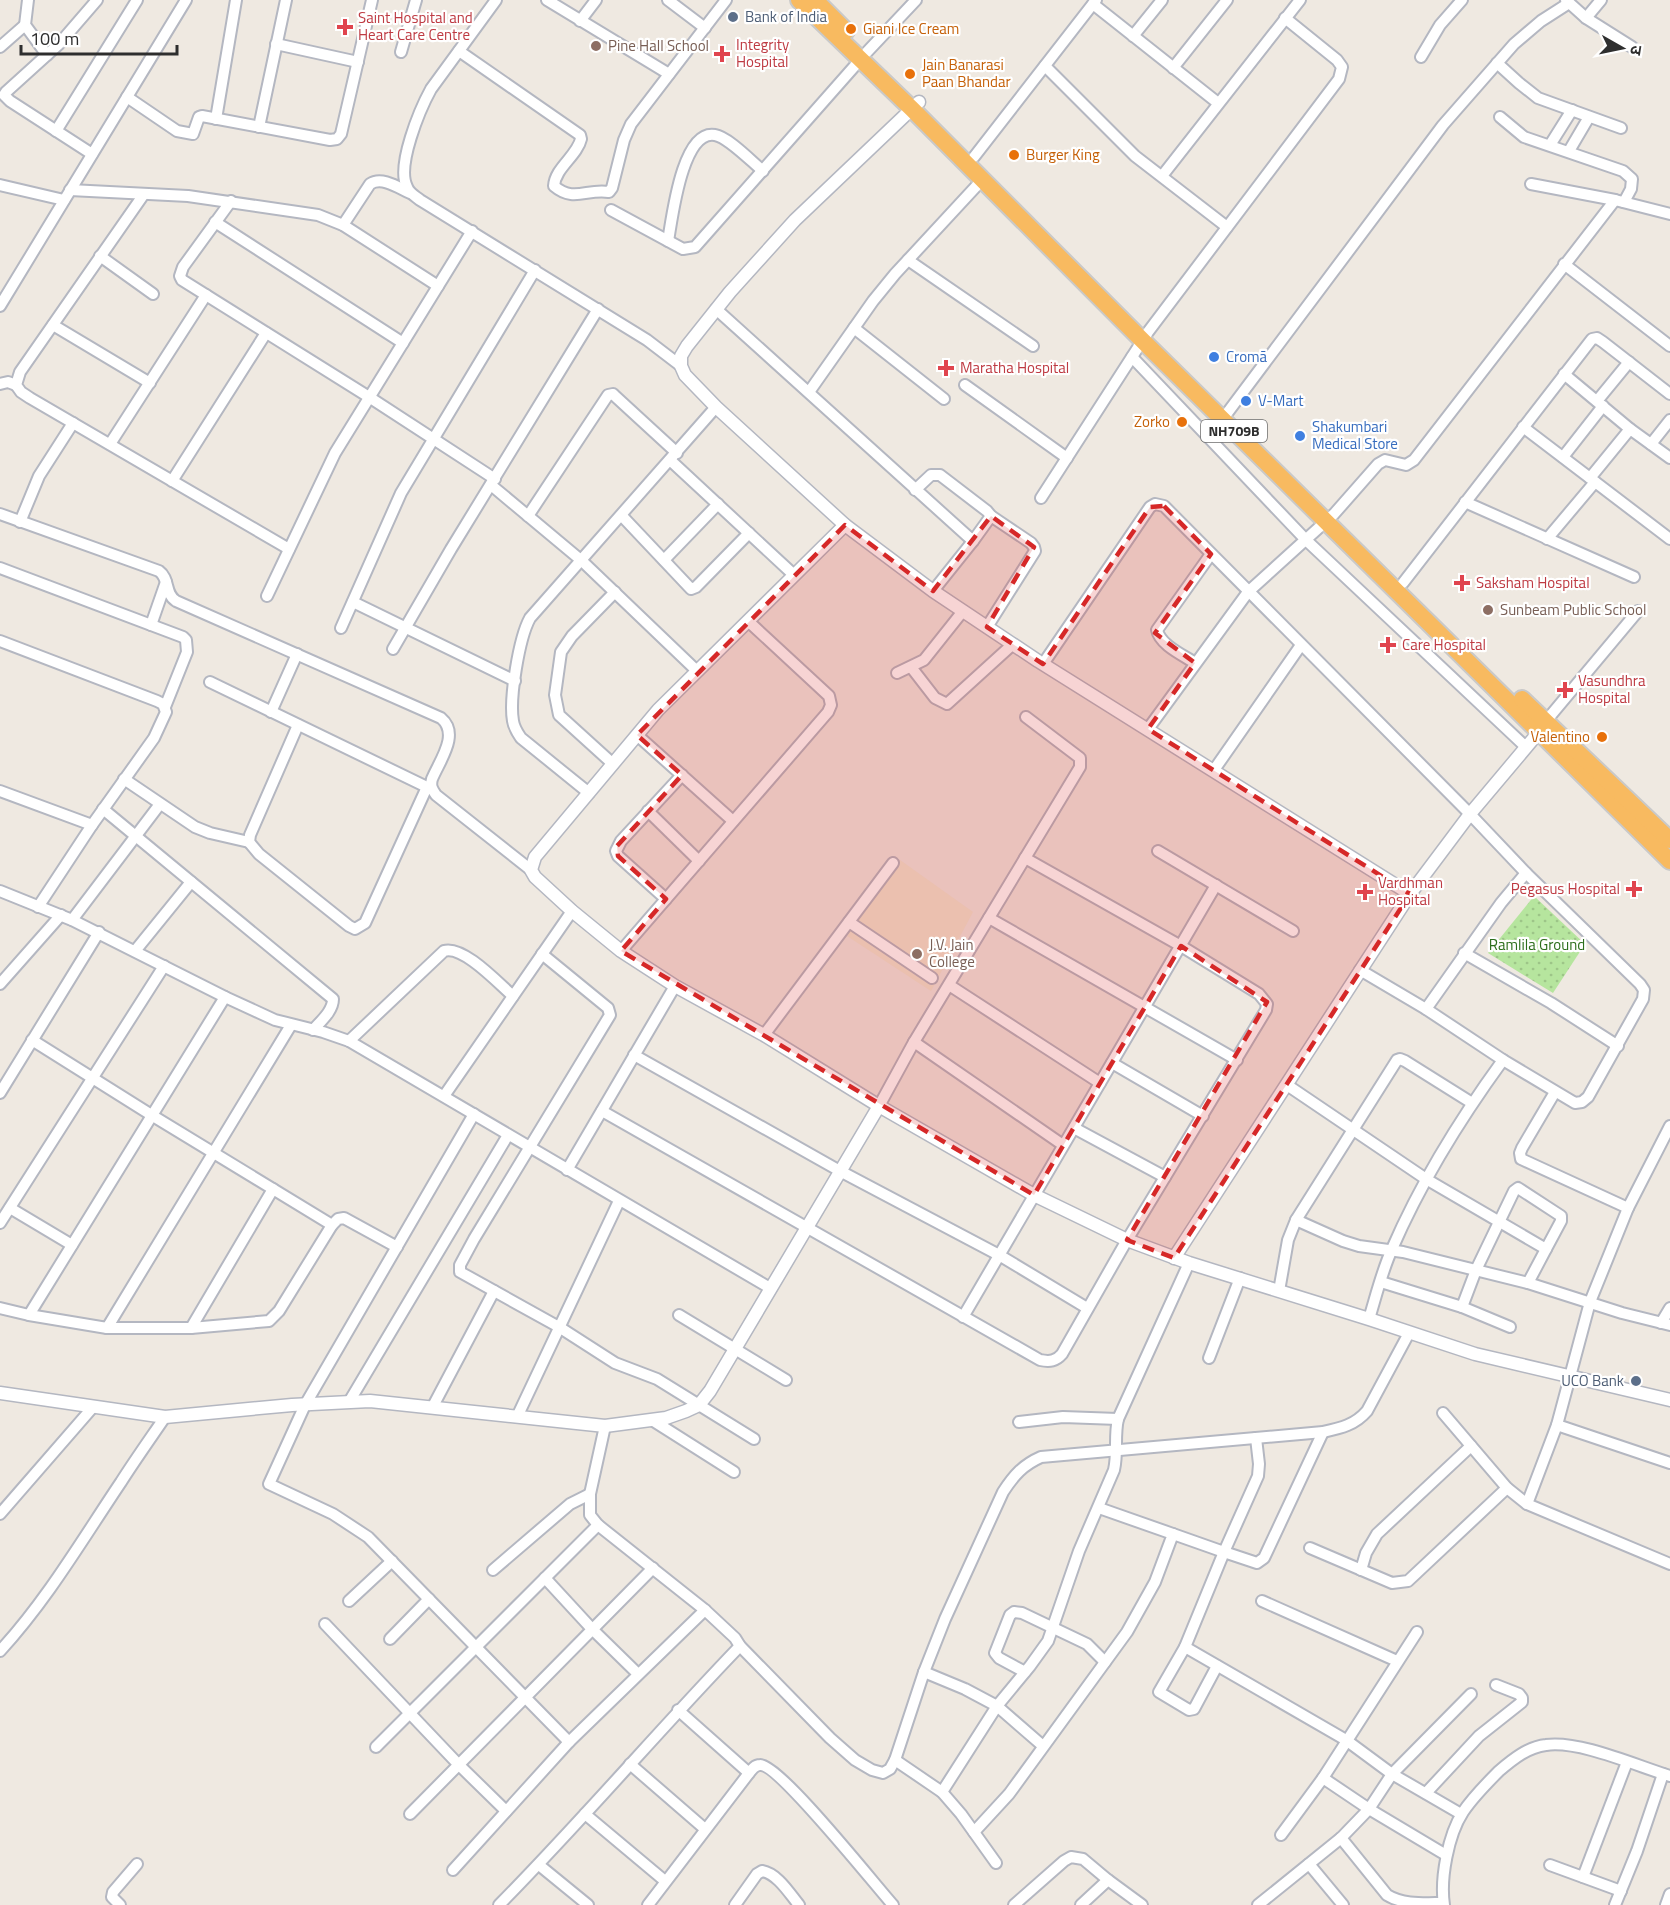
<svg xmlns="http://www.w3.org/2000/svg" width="1670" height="1905" font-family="'Titillium Web','Noto Sans Devanagari',sans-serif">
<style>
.education{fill:#f0e6d1}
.park{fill:url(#park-dots)}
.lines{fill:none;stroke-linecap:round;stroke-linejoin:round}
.minor-casing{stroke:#b4b7c1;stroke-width:14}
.tertiary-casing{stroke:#b4b7c1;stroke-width:15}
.trunk-casing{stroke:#c9c9c9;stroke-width:20}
.minor{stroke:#fff;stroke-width:10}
.tertiary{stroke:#fff;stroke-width:12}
.trunk{stroke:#f8ba60;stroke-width:16}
.marked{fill:#d62828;fill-opacity:0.2;stroke:#d62828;stroke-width:4.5;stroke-dasharray:12 8;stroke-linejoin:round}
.service-dot{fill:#5c6f8a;stroke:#fff;stroke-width:2}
.health-dot{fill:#e0444e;stroke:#fff;stroke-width:2}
.food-dot{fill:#e8710a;stroke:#fff;stroke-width:2}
.education-dot{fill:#8d6e63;stroke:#fff;stroke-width:2}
.shop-dot{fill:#3f7fe0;stroke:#fff;stroke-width:2}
.labels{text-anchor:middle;stroke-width:4.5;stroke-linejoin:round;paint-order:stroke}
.shield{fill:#fff;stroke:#6d6d6d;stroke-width:1.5}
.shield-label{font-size:14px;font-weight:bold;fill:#2e2e2e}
.service-label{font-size:15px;fill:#4e5e75;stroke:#fff;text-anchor:start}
.health-label{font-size:15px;fill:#be3a42;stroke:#fff;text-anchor:start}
.food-label{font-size:15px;fill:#c56008;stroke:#fff;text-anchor:start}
.education-label{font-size:15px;fill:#785e54;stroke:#fff;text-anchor:start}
.shop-label{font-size:15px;fill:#366cbe;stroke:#fff;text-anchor:start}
.park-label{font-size:15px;fill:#2c6e1b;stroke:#fff}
</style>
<defs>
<pattern id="park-dots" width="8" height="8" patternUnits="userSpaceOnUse" patternTransform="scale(1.5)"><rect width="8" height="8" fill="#b6e59e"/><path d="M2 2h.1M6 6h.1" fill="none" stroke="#9dc588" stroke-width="1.8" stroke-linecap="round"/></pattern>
</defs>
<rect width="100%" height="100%" fill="#efe9e1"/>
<path class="education" d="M900,860l73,52 -42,79 -87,-57z"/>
<path class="park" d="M1534,896l51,48 -32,49 -65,-40z"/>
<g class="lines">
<g class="minor-casing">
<g id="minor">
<path d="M28,0l-3,25 22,30"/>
<path d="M496,0l-65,89c-11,20 -35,77 -24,98 2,6 8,9 13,13l227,140 34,26"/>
<path d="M547,0l122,74"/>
<path d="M668,0l37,28"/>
<path d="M1566,0l20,18 46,29"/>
<path d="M1093,4l125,99"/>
<path d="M1586,18l15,-18"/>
<path d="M580,21l16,-21"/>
<path d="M1133,36l29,-36"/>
<path d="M276,44l82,18"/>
<path d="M0,47l25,-22"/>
<path d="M459,51l121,84 1,4c-4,17 -26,29 -27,47 20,17 33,2 55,6l3,-4 12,-48 7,-16 95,-124"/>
<path d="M401,52l15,-52"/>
<path d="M867,52l49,-52"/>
<path d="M1421,57l19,-32 22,-25"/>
<path d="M1497,63l22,20 19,15 83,30"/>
<path d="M1045,66l90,90 92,71"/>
<path d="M1173,68l54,-68"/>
<path d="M127,97l50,34 16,3 6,-17 3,-1 128,24 7,-1 4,-5 31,-134"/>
<path d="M1500,117l24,20 99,34 9,8 -1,10 -7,13"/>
<path d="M216,119l20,-119"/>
<path d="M259,127l27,-127"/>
<path d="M56,131l81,-131"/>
<path d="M1550,145l22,-35"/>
<path d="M1569,151l20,-34"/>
<path d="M92,154l-82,-53 -6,-6 2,-3 53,-48 38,-44"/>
<path d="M974,157l122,-157"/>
<path d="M1162,176l138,-176"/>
<path d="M1531,184l84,16 55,14"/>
<path d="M0,185l64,15"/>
<path d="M70,190l118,6 130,19 25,10 95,61"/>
<path d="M144,194l-124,178 -4,13 5,7 9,6 259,151"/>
<path d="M231,201l-48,66 -3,9 2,4 187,117 126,82"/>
<path d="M611,210l72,39 12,-2 165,-187"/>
<path d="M215,222l188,121"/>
<path d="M343,225l27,-41c12,-8 29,4 40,9"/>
<path d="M668,241c4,-22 14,-112 47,-106 13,2 37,27 48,36"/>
<path d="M100,256l53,38"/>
<path d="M908,260l125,86"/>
<path d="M1564,264l106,82"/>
<path d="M0,306l186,-306"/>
<path d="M716,309l257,232"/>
<path d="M53,325l97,58"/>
<path d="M854,328l90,71"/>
<path d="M1132,357l174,183 220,207"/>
<path d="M1564,374l66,55"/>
<path d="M0,384l8,-2 8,3"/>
<path d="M965,385l102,73"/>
<path d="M809,392l64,-91 22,-27 87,-94"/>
<path d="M1597,401l32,-39"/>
<path d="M1222,420l221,-295 71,-81 27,-23 28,-18"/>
<path d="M1523,427l147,112"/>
<path d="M110,444l96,-149"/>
<path d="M1651,444l19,-24"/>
<path d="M1563,457l40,-51"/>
<path d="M670,460l124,115"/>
<path d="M1590,478l40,-49 40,29"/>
<path d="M172,481l94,-148"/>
<path d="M491,485l91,76 115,110"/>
<path d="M915,490l16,-15h9l47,36 4,5 -18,25 -40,50"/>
<path d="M1041,498l107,-166 191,-253 3,-12 -5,-7 -52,-42"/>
<path d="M1465,502l169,75"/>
<path d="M0,514l159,57c11,8 5,22 17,30l265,117c19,16 -1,42 -9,61 -2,7 0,10 4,16l95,75"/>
<path d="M528,516l80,-121 5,-1 3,3 61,56"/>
<path d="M622,516l69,73 5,-2 53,-54"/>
<path d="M20,522l19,-46 34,-53"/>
<path d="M1547,539l48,-57"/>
<path d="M664,560l54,-56"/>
<path d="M0,568l183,69 3,3 1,12 -22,55"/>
<path d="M1403,583l189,-244 5,-1 6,4 67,52"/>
<path d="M267,596l68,-143 137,-222"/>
<path d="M353,602l162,79"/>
<path d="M151,625l15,-43"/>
<path d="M987,627l48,-76 -1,-4 -3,-4 -40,-27"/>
<path d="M341,628l60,-135 134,-223"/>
<path d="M0,641l157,60 6,3 3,8 -12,26 -62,87 -54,82"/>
<path d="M393,649l58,-100 147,-240"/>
<path d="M1195,663c-12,-8 -35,-18 -38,-33l54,-76"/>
<path d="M1043,664l107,-157 5,-3 9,2 306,308 56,59 114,111 4,6 -1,9 -55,98 -6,5 -7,1 -72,-43 -77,-51 -66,-39"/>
<path d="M911,667l24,31 12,6 66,-60"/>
<path d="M897,673l27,-13 39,-49"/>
<path d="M210,682l221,107"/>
<path d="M271,712l26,-58"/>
<path d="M1546,721l92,-110"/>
<path d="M298,725l-48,110 -1,7 10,12 90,72 6,3 10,-6 62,-136"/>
<path d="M1148,729l100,-137 86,-78 44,-50 7,-4 21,5 8,-5 201,-260"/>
<path d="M637,735l96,86"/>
<path d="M613,764l-54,-49 -4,-20 6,-43 11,-16 43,-44"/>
<path d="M1214,770l87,-125"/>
<path d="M124,779l71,48 15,6 39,9"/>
<path d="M0,791l92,34"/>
<path d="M589,793l-68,-55c-4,-6 -7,-10 -8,-17 -4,-22 6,-83 17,-103l186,-211"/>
<path d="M103,809l230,190c0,12 -12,22 -20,31"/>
<path d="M648,811l51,50"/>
<path d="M1158,851l135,80"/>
<path d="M0,891l72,29 153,77 50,23 48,12 26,9 421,247"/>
<path d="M666,899l-48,-43 -2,-5 5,-10 61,-66"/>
<path d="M989,918l248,142"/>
<path d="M72,920l88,-116"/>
<path d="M849,922l83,56"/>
<path d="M135,951l56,-69"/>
<path d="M621,951l207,-239 3,-7 -2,-9 -81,-75"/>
<path d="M1464,953l87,50 67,43"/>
<path d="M542,954l66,54 2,7 -136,224 -14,26v7l99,55 56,36 42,16 97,60"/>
<path d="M0,984l61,-69"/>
<path d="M949,985l151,98"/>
<path d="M1426,1009l75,-106 25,-30"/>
<path d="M764,1035l129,-172"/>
<path d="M32,1040l121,76 179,109 6,-6 6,-1 53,29"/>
<path d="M349,1041l95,-90c19,-6 54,32 69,45"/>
<path d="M914,1042l149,103"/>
<path d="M634,1055l206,116 159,84 88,53"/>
<path d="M1112,1063l91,53"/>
<path d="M1287,1085l139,94 120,70 -18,34"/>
<path d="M1555,1092l-33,56 -2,5 1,6 107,49"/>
<path d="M0,1093l99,-161"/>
<path d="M444,1096l128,-185"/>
<path d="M879,1106l35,-64 166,-275v-9l-54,-41"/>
<path d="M602,1111l438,249c10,2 16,1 22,-6l65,-114 139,-230 1,-6 -8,-10 -78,-48 -156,-88"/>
<path d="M474,1114l-169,291 -36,79 64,30 35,23 201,205"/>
<path d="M1670,1126l-42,82 -38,94 -33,123 -30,79 143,60"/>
<path d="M1074,1128l91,49"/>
<path d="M567,1170l108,-184"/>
<path d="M10,1208l62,37"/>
<path d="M1296,1220l47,21 16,5 44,6 125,31 94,30 48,12"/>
<path d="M0,1223l164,-257"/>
<path d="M1381,1282l81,25 14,-37 38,-79 4,-3 43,28v5l-15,28"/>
<path d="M1279,1291l9,-51 8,-20 101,-160 3,-1 5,2 67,42"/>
<path d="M1462,1307l48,20"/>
<path d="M0,1308l29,7 78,13h84l78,-7 10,-10 53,-86"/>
<path d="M29,1315l196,-318"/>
<path d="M679,1315l107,65"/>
<path d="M963,1317l253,-432"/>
<path d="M1369,1319c7,-23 13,-48 23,-70 29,-67 68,-130 111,-189"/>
<path d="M1661,1323l9,-15"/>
<path d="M107,1328l184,-303"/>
<path d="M191,1328l82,-139"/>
<path d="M1209,1358l31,-80"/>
<path d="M349,1402l159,-267"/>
<path d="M432,1408l62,-117"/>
<path d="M1443,1413l64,75 20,16"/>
<path d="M517,1417l102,-216"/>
<path d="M652,1420l82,52"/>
<path d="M1019,1422l44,-5 55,2"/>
<path d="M1557,1425l113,38"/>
<path d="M0,1514l93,-107"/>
<path d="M1173,1534l51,18 34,-76 1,-12 -3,-26"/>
<path d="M1310,1548l82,35 16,-2 99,-93"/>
<path d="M493,1570l77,-66 20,-10"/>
<path d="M1361,1570l5,-17 11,-19 94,-88"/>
<path d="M545,1578l47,51 45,44"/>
<path d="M349,1601l43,-40"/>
<path d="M1262,1601l135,60"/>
<path d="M705,1610l30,28 5,8 90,92 25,22 17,10 11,3 7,-4 5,-9 29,-88 21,-53 58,-127c11,-17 20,-27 38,-35l282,-25c18,-4 32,-7 44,-21l42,-78"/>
<path d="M325,1624l134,141 47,46"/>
<path d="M390,1639l39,-40"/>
<path d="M1185,1647l161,93 46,34 69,40"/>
<path d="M0,1651c47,-51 82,-111 121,-169 14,-22 29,-43 44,-65"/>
<path d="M1217,1666l-23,43 -5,1 -30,-18 26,-45 39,-95 33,11 7,-5 59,-126"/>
<path d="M924,1672l41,17 32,17 46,40"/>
<path d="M1025,1672l-26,-14 -4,-5 15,-38 4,-3 8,1 65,31 18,18"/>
<path d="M678,1710l71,63"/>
<path d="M376,1747l222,-222"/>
<path d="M895,1760l47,32 19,22 35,49"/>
<path d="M630,1764l75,65"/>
<path d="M1323,1778l46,31 23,-35 79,-80"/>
<path d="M942,1792l55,-86 33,-40 18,-25 31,-90 35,-81c4,-17 0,-34 4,-51l71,-156"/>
<path d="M1426,1793l53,-57 43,-34v-4l-3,-4 -23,-9"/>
<path d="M410,1814l243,-246"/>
<path d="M585,1814l80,67"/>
<path d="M974,1832l35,-38 118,-162 28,-50 18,-48 -74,-26"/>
<path d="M1281,1835l42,-57 94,-146"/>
<path d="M1341,1838l46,57c16,10 38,8 56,8"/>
<path d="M1309,1864l34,41"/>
<path d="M539,1865l49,40"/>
<path d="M1550,1865l71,26"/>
<path d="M453,1870l116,-128 136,-132 -107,-85 -8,-10v-21l15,-68"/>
<path d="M1583,1877l44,-115"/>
<path d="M120,1905l-8,-8 1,-5 24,-28"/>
<path d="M499,1905c83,-84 159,-174 241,-259"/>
<path d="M648,1905l101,-132c3,-4 6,-8 11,-8 19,-1 115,120 133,140"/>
<path d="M735,1905l22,-31 5,-3c16,3 27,22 37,34"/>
<path d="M1014,1905l50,-44 7,-4 12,2 25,21"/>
<path d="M1081,1905l27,-25 34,25"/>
<path d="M1258,1905l83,-67 28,-29 77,46"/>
<path d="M1444,1905c-4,-26 4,-70 19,-93 10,-15 23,-28 36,-41 14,-12 29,-24 47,-26 33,-5 91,21 124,31"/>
<path d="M1615,1905l22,-54 26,-77"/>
<path d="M1666,1905l4,-11"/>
</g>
</g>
<g class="tertiary-casing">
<g id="tertiary">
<path d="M919,102l-124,118 -65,72 -43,54 -6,10v10l4,9 31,32 129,118 88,66 105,70 372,233 -236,364"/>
<path d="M845,525l-187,185 -123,147 -4,13 4,7 37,34 49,40 54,35 89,49 115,71 155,89 93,45 62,23 180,56 106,35 195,46"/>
<path d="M1410,894l60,-80 74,-88"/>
<path d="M0,1393l165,24 127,-12 78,-4 235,25 61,-8 20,-7 13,-6 11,-14 169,-285"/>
</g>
</g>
<g class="trunk-casing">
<g id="trunk">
<path d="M799,0l113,109 231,232 527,520"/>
<path d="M815,0l31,31"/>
<path d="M1522,699l148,141"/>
</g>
</g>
<use href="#minor" class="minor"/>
<use href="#tertiary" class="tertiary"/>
<use href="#trunk" class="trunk"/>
</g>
<path class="marked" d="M1164,506l47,48 -56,79 40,30 -47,66 262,165 -236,364 -47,-18 140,-238 -86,-56 -147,249 -413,-244 45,-52 -48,-43 -1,-10 65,-71 -45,-40 208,-210 88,66 58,-75 43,31 -47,80 56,37 107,-157z"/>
<g class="service-dot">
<circle cx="733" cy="17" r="6"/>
<circle cx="1636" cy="1381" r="6"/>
</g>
<g class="health-dot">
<path d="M342 18h6v6h6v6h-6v6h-6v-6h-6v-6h6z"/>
<path d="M719 45h6v6h6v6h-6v6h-6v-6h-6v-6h6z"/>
<path d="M943 359h6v6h6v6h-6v6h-6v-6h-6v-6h6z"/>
<path d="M1459 574h6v6h6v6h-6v6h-6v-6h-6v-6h6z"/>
<path d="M1385 636h6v6h6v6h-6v6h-6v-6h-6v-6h6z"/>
<path d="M1562 681h6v6h6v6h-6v6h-6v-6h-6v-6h6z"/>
<path d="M1631 880h6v6h6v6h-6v6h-6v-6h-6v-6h6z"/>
<path d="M1362 883h6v6h6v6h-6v6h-6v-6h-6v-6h6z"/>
</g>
<g class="food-dot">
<circle cx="851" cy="29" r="6"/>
<circle cx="910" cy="74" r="6"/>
<circle cx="1014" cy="155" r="6"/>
<circle cx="1182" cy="422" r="6"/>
<circle cx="1602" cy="737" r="6"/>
</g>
<g class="education-dot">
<circle cx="596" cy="46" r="6"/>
<circle cx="1488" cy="610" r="6"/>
<circle cx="917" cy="954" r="6"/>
</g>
<g class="shop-dot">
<circle cx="1214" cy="357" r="6"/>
<circle cx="1246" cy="401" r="6"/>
<circle cx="1300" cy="436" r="6"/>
</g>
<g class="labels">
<rect class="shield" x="1201" y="420" width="66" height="22" rx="4.5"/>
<g class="shield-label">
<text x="1234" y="436">NH709B</text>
</g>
<g class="service-label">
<text x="745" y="22">Bank of India</text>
<text x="1624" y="1386" text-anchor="end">UCO Bank</text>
</g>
<g class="health-label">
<text x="358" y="23">Saint Hospital and<tspan x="358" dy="17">Heart Care Centre</tspan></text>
<text x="736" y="50">Integrity<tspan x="736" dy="17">Hospital</tspan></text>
<text x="960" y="373">Maratha Hospital</text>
<text x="1476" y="588">Saksham Hospital</text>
<text x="1402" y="650">Care Hospital</text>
<text x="1578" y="686">Vasundhra<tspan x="1578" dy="17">Hospital</tspan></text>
<text x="1378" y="888">Vardhman<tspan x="1378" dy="17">Hospital</tspan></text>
<text x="1620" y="894" text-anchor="end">Pegasus Hospital</text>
</g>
<g class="food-label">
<text x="863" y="34">Giani Ice Cream</text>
<text x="922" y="70">Jain Banarasi<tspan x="922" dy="17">Paan Bhandar</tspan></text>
<text x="1026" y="160">Burger King</text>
<text x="1170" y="427" text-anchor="end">Zorko</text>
<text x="1590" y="742" text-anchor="end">Valentino</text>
</g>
<g class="education-label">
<text x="608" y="51">Pine Hall School</text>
<text x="1500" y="615">Sunbeam Public School</text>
<text x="929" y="950">J.V. Jain<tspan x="929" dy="17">College</tspan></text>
</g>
<g class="shop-label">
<text x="1226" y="362">Cromā</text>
<text x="1258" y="406">V-Mart</text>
<text x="1312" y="432">Shakumbari<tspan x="1312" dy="17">Medical Store</tspan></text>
</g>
<g class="park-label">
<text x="1537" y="950">Ramlila Ground</text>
</g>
</g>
<g transform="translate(1622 48) rotate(99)" stroke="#ffffff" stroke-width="4.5" paint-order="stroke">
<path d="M0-4.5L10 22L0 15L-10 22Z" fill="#2e2e2e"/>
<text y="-9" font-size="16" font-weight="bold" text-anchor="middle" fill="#2e2e2e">उ</text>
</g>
<path d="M21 45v9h156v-9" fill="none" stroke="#2e2e2e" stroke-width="3"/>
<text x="30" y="45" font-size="18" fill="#2e2e2e" stroke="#ffffff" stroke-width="4.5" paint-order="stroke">100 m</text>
</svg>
